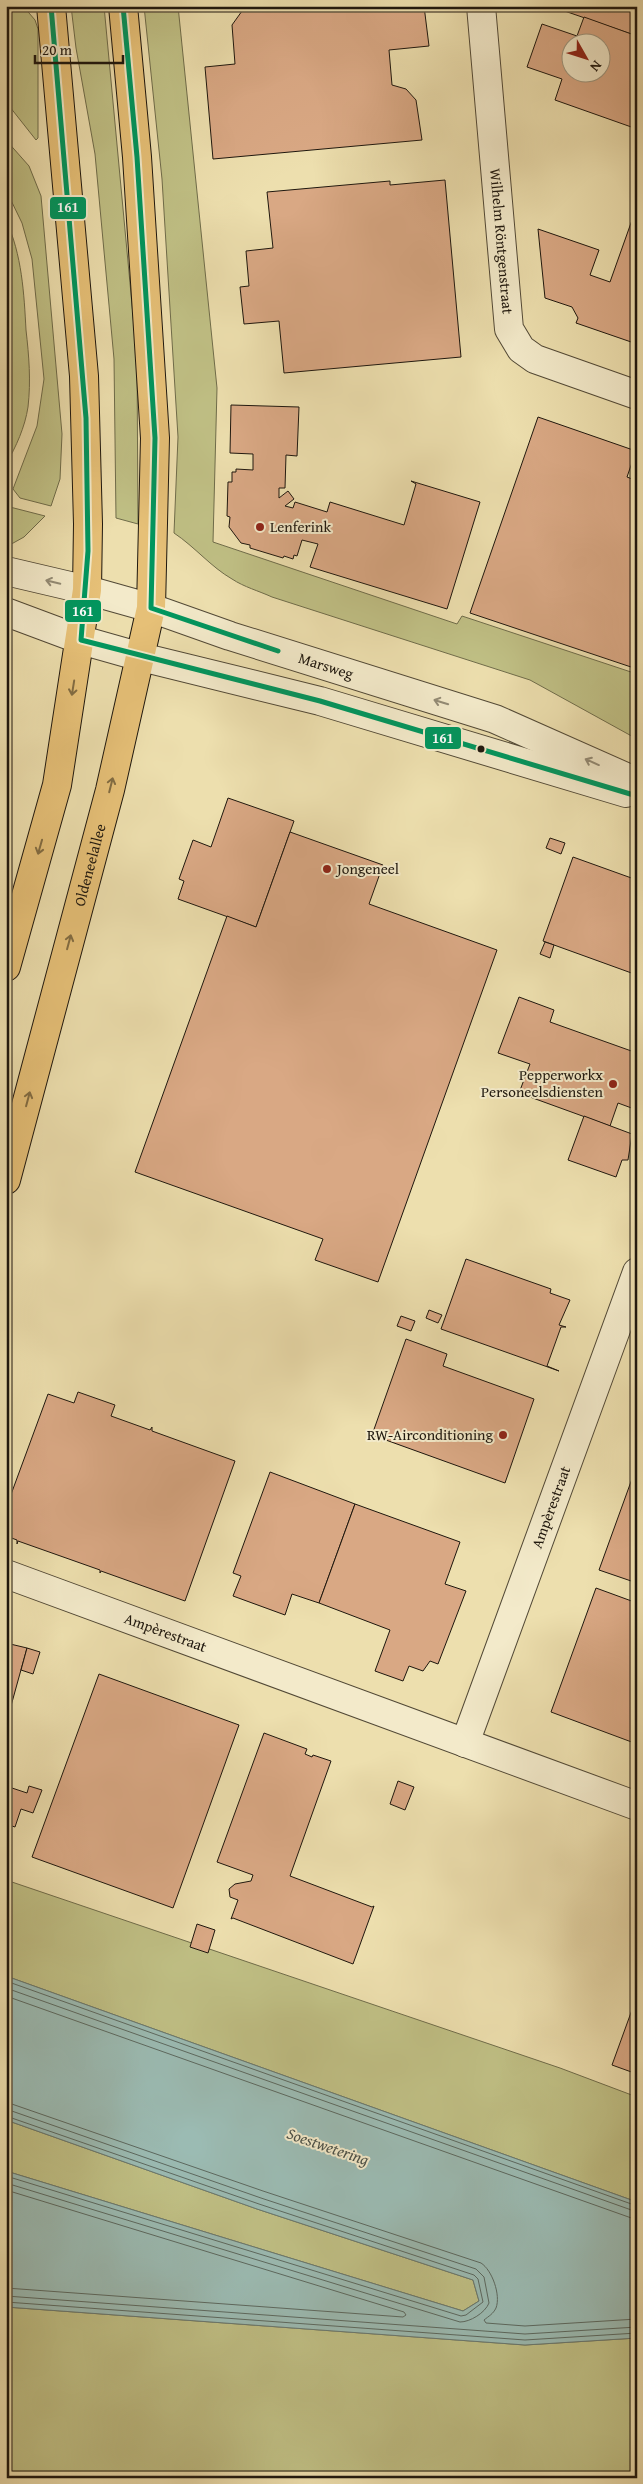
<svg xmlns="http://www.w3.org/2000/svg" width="643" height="2484" font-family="'Gentium Book Plus',serif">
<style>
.green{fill:#c0c085;stroke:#6f6c4a}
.water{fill:#9bbbb3;stroke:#697971}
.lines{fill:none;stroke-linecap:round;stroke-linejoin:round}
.shore{stroke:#5c6960;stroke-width:1}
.building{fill:#d9a884;stroke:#1e170e;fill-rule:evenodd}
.minor-casing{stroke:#524936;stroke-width:30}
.tertiary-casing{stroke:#524936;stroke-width:30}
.primary-casing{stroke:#1e170e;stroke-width:30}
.minor{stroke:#f3eaca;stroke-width:28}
.tertiary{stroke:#f3eaca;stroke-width:28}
.primary{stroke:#e6c077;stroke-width:28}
.bus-1-casing{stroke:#f3eaca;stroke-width:9}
.bus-1{stroke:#00965e;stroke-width:5}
.oneway{stroke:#938b75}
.oneway2{stroke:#826c42}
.poi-dot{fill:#8f2418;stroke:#f3eaca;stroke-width:2}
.bus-dot{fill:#1e170e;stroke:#f3eaca;stroke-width:2}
.labels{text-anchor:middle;stroke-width:4;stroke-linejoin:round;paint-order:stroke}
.street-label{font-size:15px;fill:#1e170e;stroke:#f3eaca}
.poi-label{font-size:15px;fill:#1e170e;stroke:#f3eaca;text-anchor:start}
.water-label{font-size:16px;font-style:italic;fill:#4a5048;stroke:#f3eaca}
.line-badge{stroke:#f3eaca;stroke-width:2}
.badge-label{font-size:14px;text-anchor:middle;font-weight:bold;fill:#fff}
</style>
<rect width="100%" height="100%" fill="#eddfae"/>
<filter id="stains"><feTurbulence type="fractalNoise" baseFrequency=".004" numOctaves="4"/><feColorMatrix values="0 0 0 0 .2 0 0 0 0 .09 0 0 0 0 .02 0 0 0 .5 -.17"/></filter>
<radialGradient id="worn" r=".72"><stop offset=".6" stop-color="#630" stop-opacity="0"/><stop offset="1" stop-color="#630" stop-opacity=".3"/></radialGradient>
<g class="green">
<path d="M6,6h17l12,14 3,9v109l-2,2 -30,-38z"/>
<path d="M71,6h33l33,352 1,166 -22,-6 -2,-159 -19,-205 -19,-106z"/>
<path d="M144,6h34l39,382 -4,154 244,82 5,-8 175,58v65l-107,-59 -258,-83c-13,-6 -28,-10 -40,-18 -21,-12 -37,-32 -58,-46l4,-96 -16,-258z"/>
<path d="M6,140l23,26 12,30 21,238 -2,45 -9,27 -31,-8 -7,-9 24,-63 7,-47 -12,-120 -10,-36 -16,-33z"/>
<path d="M6,220c16,35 18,73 20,110 3,26 5,51 2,77 -3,20 -12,40 -22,57z"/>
<path d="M6,506l39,10 -21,21 -18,10z"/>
<path d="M6,1880l554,188 77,29v105l-631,-226z"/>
<path d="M6,2120l251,89 216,71 6,21 -16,10 -457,-140z"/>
<path d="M6,2307l519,38 112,-7v140h-631z"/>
</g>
<path class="water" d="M6,1976l631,226v136l-112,7 -519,-38v-136l457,140 16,-10 -6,-21 -216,-71 -251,-89z"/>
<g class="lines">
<g class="shore">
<path d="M6,1981l631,225"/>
<path d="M6,1988l631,224"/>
<path d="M6,1996l631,224"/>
<path d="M6,2102l257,89 218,72c11,7 20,32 15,45 -3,6 -7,8 -12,12l2,3 39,3 112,-7"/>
<path d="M6,2109l255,89 215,71 8,8 5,26c-4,10 -19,19 -29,19l-454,-139"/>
<path d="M6,2116l253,88 215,71 4,4 5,23 -17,13 -5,1 -455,-140"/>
<path d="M6,2190l398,122 2,3 -3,2 -397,-29"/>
<path d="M6,2296l519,38 112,-7"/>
<path d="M6,2302l519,38 112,-7"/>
</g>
</g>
<g class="building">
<path d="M253,6h171l5,40 -40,4 3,35 14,4 10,11 6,40 -209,19 -8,-92 30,-3 -3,-39 10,-14z"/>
<path d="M637,6v30l-84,-29v-1z"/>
<path d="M584,17l53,19v93l-82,-29 7,-21 -35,-12 15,-43 35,12zM570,42h30v30h-30z"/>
<path d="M445,180l16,177 -177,16 -5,-52 -35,3 -4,-37 9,-1 -3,-35 27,-3 -6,-56 123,-11v4z"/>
<path d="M637,206v138l-61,-21 2,-5 -6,-11 -27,-9 -7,-69 61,21 -9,25 20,7z"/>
<path d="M231,405l68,2 -2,49 -11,-1 -1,33h-6v10l9,-7 6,8 -9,7 8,2 2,-6 32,10 3,-10 74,23 12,-41 -5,-3 69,21 -33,107 -137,-42 8,-23 -16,-4 -5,16 -3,-1 -1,4 -9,-3 -1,2 -33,-10v-3l-9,-2 -12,-16 1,-10 -3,-1 1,-34h4v-10h4v-3l17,1v-16l-23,-1z"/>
<path d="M538,417l98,34 -9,26 10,4v188l-167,-56z"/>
<path d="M228,798l66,23 -38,106 -78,-28 6,-18 -5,-2 14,-39 18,7z"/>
<path d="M290,832l93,33 -14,39 128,46 -119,332 -63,-22 8,-21 -188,-67 92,-256 29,11z"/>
<path d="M550,838l15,5 -4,11 -15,-6z"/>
<path d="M573,857l64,23v95l-94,-34z"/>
<path d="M545,942l9,3 -4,13 -10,-4z"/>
<path d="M519,997l35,13 -4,12 87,31v57l-19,-7 -8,23 -91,-33 11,-29 -32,-11z"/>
<path d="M584,1116l48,18 -4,26h-6l-6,17 -48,-17z"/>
<path d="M466,1259l85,30 -1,4 20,7 -11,25 7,2h-5l-14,39 12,5 -118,-42z"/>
<path d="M429,1310l13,5 -4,8 -12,-5z"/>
<path d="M401,1316l14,5 -4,10 -14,-5z"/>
<path d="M406,1339l41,15 -4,12 91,33 -29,84 -133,-48z"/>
<path d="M78,1392l37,13 -4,11 39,14 2,-3v4l83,30 -50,140 -84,-30 -1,2v-3l-82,-29 -1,3v-4l-11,-4v-28l42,-114 26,9z"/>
<path d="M637,1465v118l-38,-13z"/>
<path d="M270,1472l85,32 -36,99 -27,-9 -7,21 -52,-19 8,-20 -8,-3z"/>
<path d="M355,1504l105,38 -15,42 21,7 -28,73 -8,-3 -7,10 -14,-5 -6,15 -28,-10 15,-41 -71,-27z"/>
<path d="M596,1588l41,15v141l-86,-32z"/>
<path d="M6,1643l21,5 -21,76z"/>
<path d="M27,1648l13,4 -7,22 -12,-4z"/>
<path d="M99,1674l140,51 -66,183 -141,-51z"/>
<path d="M264,1733l43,16 -2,5 7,3 1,-2 18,6 -41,115 82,31 2,-1 -21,58 -120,-46 -2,1 7,-19 -8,-3 -1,-8 6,-5 16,-3 2,-6 -36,-13z"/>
<path d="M398,1781l16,6 -9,23 -15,-6z"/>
<path d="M6,1786l21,7 2,-7 13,4 -9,23 -12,-4 -6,18 -9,-3z"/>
<path d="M197,1924l18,6 -7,23 -18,-6z"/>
<path d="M637,1996v78l-25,-9z"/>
</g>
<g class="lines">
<g class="minor-casing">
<g id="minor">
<path id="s1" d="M481,6l28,323 12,20 14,10 102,36"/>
<path id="s2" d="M6,1574l631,232"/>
<path id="s3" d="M465,1743l172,-471"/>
</g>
</g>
<g class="tertiary-casing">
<g id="tertiary">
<path id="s4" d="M6,571l81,19 64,18 79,28 265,83 142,63"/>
<path d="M6,612l75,28 60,17 179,44 306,92"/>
</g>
</g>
<g class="primary-casing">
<g id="primary">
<path d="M6,967l51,-182 30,-195 1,-66 -4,-148 -33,-370"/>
<path id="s5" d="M6,1180l104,-390 41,-182 4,-170 -18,-281 -14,-151"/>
</g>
</g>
<use href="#minor" class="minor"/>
<use href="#tertiary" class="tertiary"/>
<use href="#primary" class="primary"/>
<g class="bus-1-casing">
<g id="bus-1">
<path d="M51,6l35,412 2,133 -7,89 239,61 317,95"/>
<path d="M123,6l14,151 18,281 -4,170 127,43"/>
</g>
</g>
<use href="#bus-1" class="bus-1"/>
</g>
<defs><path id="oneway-shaft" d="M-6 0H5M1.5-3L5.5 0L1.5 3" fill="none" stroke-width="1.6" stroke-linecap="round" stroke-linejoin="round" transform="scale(1.25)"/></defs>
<g class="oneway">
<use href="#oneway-shaft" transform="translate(53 582) rotate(-167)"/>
<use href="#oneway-shaft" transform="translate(441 702) rotate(-163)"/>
<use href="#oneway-shaft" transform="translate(592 762) rotate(-156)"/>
</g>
<g class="oneway2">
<use href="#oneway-shaft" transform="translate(73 688) rotate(99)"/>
<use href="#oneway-shaft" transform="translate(111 785) rotate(-76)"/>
<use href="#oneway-shaft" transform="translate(40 847) rotate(106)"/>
<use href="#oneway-shaft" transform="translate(69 942) rotate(-75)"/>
<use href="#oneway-shaft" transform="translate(28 1099) rotate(-75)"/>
</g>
<g class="poi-dot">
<circle cx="260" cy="527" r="5"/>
<circle cx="327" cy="869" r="5"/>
<circle cx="613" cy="1084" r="5"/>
<circle cx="503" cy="1435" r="5"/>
</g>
<circle class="bus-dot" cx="481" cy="749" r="4.5"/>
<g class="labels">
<g class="street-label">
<text dy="5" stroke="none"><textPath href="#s1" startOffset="236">Wilhelm Röntgenstraat</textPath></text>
<text dy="5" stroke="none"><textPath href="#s4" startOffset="334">Marsweg</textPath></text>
<text dy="5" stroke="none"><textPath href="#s5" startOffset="326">Oldeneelallee</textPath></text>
<text dy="5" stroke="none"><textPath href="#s3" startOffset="251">Ampèrestraat</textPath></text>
<text dy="5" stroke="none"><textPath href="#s2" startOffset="170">Ampèrestraat</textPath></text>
</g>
<g class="poi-label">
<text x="270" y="532">Lenferink</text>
<text x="337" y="874">Jongeneel</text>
<text x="603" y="1080" text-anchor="end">Pepperworkx<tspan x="603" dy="17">Personeelsdiensten</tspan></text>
<text x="493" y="1440" text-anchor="end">RW-Airconditioning</text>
</g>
<g class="water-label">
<text transform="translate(328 2146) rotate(19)" y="6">Soestwetering</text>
</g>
</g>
<g class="line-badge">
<rect x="49" y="196" width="38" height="24" rx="5" fill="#00965e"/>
<rect x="64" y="599" width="38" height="24" rx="5" fill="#00965e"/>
<rect x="424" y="726" width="38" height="24" rx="5" fill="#00965e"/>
</g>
<g class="badge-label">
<text x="68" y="212">161</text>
<text x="83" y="616">161</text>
<text x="443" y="743">161</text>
</g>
<rect width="643" height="2484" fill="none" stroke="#eddfae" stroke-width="25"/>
<rect x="8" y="8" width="628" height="2469" fill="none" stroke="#1e170e" stroke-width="2.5"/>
<rect x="12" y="12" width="618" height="2459" fill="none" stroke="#1e170e"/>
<g transform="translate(586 58) rotate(129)"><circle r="24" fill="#f3eaca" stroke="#9e967f"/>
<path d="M0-4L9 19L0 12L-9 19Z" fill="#8f2418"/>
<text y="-8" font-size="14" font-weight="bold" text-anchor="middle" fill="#1e170e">N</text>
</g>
<path d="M35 55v8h88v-8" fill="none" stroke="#1e170e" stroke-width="2.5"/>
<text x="42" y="55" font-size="15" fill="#1e170e" stroke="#f3eaca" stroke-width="4" paint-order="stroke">20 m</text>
<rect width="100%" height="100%" filter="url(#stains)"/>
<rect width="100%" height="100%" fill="url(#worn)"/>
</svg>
